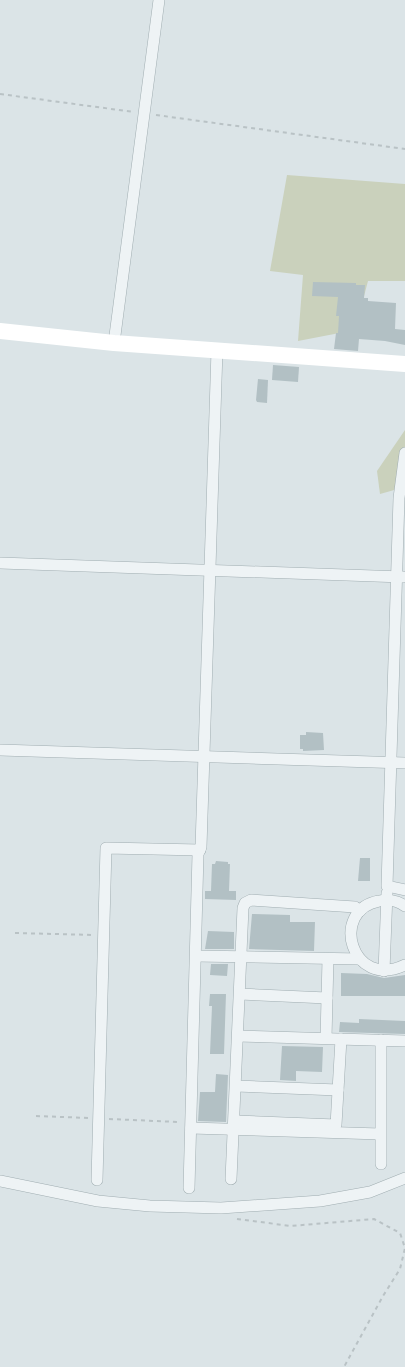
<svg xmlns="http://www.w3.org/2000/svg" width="405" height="1367" font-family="'IBM Plex Sans',sans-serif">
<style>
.green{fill:#cad1bc}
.building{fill:#b2c0c4}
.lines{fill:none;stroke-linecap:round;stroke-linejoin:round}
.street-casing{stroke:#a0adb1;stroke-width:12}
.path{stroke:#b9c2c5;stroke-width:2;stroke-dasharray:4 4;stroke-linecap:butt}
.street{stroke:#eef3f5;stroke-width:11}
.secondary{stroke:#fff;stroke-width:16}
</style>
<rect width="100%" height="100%" fill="#dbe4e7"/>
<g class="green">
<path d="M287,175l118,9v97h-37l-13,49 -57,11 5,-66 -33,-4z"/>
<path d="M405,430v57l-25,7 -3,-23z"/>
</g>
<g class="building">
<path d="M313,282l43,1v2h9l-1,13h4v3l28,2 -1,26 10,1v15l-20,-4 -26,-2 -1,12 -24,-2 2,-16h2l1,-17h-3l2,-19 -26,-1z"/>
<path d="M273,365l26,2 -1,15 -26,-2z"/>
<path d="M258,379l10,1 -1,23 -10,-1 -1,-2z"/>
<path d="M306,732l17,1 1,17 -21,1v-2h-3v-14h6z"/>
<path d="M360,858h10v23h-12z"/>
<path d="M216,861l12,1v2h2l-1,27h7v9l-31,-1v-8h6l1,-27h3z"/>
<path d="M252,914l38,1v7h25l-1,29 -65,-2z"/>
<path d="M208,931l26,1v17h-29z"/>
<path d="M211,964h17l-1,12 -17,-1z"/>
<path d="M341,973l26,1 17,4 21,-3v21h-64z"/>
<path d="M210,994h16l-2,60h-14l2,-48h-3z"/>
<path d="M359,1019l46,2v13l-66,-2 1,-10 19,1z"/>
<path d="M282,1046l41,1 -1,25 -26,-1v10l-16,-1z"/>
<path d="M216,1074l12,1 -2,47 -28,-1 2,-29h15z"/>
</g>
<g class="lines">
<g class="street-casing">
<g id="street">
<path d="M114,343l45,-343"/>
<path d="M405,453l-6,45 -12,388 18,4"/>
<path d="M0,563l403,14"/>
<path d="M0,750l405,13"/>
<path d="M405,906c-7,-5 -17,-7 -26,-5 -50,9 -28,90 26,64"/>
<path d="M196,956l164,3"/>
<path d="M384,971l3,-78"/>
<path d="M240,994l87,4"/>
<path d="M238,1036l167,5"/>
<path d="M326,1038l2,-79"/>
<path d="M236,1086l102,4"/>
<path d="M235,1121l101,4 5,-86"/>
<path d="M191,1128l189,6"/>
<path d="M381,1164v-124"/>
<path d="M231,1179l12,-271 2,-5 6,-3 104,7 5,4"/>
<path d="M97,1180l9,-332 94,2"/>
<path d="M0,1181l98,20 52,5 71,2 99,-7 50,-9 35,-14"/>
<path d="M189,1188l9,-334 3,-7 16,-497"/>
</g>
</g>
<g class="path">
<path d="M0,94l134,18"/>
<path d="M156,115l249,34"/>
<path d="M15,933l79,2"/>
<path d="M36,1116l53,2"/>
<path d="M109,1119l70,3"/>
<path d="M237,1219l54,7 83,-7 26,14 5,15 -5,21 -17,27 -39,71"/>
</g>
<use href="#street" class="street"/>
<path class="secondary" d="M0,331l114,12 291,21"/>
</g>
</svg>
